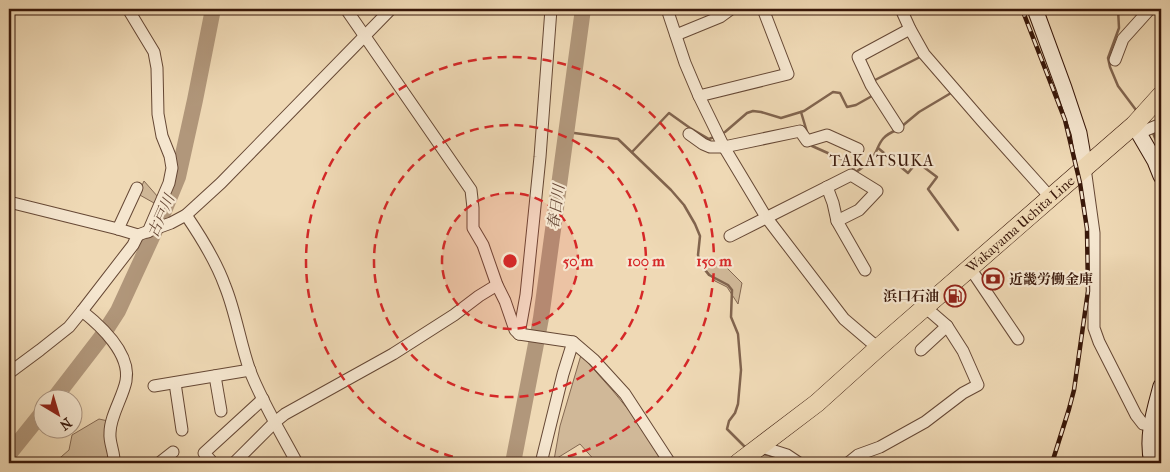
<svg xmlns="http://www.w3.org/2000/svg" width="1170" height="472" font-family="'IM FELL French Canon','Noto Serif JP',serif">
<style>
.green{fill:#d0b898;stroke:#846851}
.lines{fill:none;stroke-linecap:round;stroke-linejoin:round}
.stream{stroke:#81644e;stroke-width:2.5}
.river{stroke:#b1977b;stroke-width:16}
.minor-casing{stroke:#664835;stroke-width:13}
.secondary-casing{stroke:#39180a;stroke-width:17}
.primary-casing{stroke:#39180a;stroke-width:19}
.minor{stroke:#f5e6cf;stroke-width:11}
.secondary{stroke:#f5e6cf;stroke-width:15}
.primary{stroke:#efd9b5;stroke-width:18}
.rail-casing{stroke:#39180a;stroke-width:4.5}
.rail{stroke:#f5e6cf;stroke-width:2.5;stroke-dasharray:8;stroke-linecap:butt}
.ring{fill:none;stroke:#d62828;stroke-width:2.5;stroke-dasharray:9 6}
.labels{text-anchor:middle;stroke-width:4.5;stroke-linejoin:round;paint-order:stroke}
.street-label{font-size:14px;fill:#39180a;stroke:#f5e6cf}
.poi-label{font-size:14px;font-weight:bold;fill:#39180a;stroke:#f5e6cf;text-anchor:start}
.water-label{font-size:15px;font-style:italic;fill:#634432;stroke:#f5e6cf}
.quarter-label{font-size:16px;letter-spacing:1px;fill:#39180a;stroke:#f5e6cf}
.centre{fill:#d62828;stroke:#f5e6cf;stroke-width:2.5}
.ring-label{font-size:15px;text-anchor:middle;font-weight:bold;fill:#d62828;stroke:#f5e6cf;stroke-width:4.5;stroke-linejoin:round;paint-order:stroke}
</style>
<rect width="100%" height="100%" fill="#efd9b5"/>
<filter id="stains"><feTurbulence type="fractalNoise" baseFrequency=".004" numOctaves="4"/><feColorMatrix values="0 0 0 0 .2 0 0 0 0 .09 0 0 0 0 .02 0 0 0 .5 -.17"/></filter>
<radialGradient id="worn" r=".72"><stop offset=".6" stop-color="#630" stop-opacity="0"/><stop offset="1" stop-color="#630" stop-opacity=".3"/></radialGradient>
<g class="green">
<path d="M144,181l14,16 -4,6 -16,-9z"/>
<path d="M719,260l23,23 -4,21 -11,-17 -12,-6 -12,-15z"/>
<path d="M581,355l32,36 23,28 27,44h-66l-17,-19 -26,16 6,-34z"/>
<path d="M99,419l9,2v42h-54l15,-13 3,-15z"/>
</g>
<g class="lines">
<g class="stream">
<path d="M1118,9l1,19 -11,30 2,9 8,19 18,24"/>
<path d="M874,83l1,-3 45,-23"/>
<path d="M801,112l6,20"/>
<path d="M901,127l18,-15 32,-19"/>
<path d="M567,132l51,7 53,51 13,15 11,19 5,12 -2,19 3,10 8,10 19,10 4,5 -1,27 7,17 3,36 -3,34 -3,9 -6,8 -2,8 18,18"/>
<path d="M1153,133l8,20"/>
<path d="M721,134l4,-2 22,-19 6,-2 8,1 20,6 23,-7 29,-19 7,1 7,14 9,-2 16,-9v-3"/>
<path d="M810,142l2,4 36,16 8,10c4,-3 9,-6 13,-10 12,-12 6,-24 28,-32"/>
<path d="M878,148l30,25 9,-11 20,15 -9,12 30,41"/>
<path d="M632,152l37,-39 21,15 19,11 5,-2"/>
<path d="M761,454l8,1 18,8"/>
</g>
<g class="river">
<path d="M53,400l47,-61 18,-28 46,-100 14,-34 17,-77 18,-91"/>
<path d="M9,454l33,-41"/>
<path d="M513,463l28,-145 42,-309"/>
</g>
<g class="minor-casing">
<g id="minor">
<path d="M128,9l26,43 3,16 1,46 4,22 8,20 2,12 -3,15 -21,49"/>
<path d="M346,9l125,181 2,18v20l10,17 14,40 8,16 10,29 4,4 54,8 21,18 31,34 45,69"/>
<path d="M667,9l18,54 14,33 25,51 42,70 78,102 34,29"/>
<path d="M901,9l9,20 14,25 58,67 69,77"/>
<path d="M676,35l44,-18 11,-8"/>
<path d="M1115,60l8,-21 27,-30"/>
<path d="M699,96l89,-22 -25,-65"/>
<path d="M898,127l-27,-42 -13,-28 52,-28"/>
<path d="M1139,133l22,-9"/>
<path d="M689,134l14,10 7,3h14l76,-16 7,10 20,-6 31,14"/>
<path d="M1085,168l9,65v95l5,14 37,73 7,9 8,1"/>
<path d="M827,187l6,16 4,18 28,49"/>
<path d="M9,202l109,27 20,6 33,-12 15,-8 35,-32 170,-174"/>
<path d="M186,215c15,22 30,46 39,71 11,27 15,57 25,85 12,31 31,62 47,92"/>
<path d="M118,229l19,-41"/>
<path d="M730,236l121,-61 26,16 -18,19 -22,11"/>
<path d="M970,268l48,71"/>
<path d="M82,311c19,15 49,43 44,70 -3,16 -16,35 -16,52 -1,10 5,20 4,30"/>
<path d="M519,334l7,-39 14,-138 11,-148"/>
<path d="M921,350l26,-24"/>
<path d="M9,373l31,-23 29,-23 13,-16 51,-66 5,-10"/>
<path d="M215,376l6,35"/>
<path d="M175,383l7,47"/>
<path d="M154,386l96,-16"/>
<path d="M759,446l28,9 12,8"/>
<path d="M159,463l14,-11"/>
<path d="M213,463l-9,-10 59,-54"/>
<path d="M234,463l41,-41 10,-8 108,-60 61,-39 25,-19 18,-11"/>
<path d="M541,463l22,-89 10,-32"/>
<path d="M848,463l10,-8 22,-8 45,-25 38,-29 15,-8 -15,-34 -16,-25 -22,-19"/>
</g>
</g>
<g class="secondary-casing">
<g id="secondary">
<path d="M1035,9l29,79 15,45 6,35"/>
<path d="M1134,125l21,36 6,15"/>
<path d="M1152,463c-6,-26 2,-51 9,-77"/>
</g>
</g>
<g class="primary-casing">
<g id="primary">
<path id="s1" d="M738,463l79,-60 61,-55 195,-170 61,-53 27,-30"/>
</g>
</g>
<use href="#minor" class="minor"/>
<use href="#secondary" class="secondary"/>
<use href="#primary" class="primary"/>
<g class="rail-casing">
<path id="rail" d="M1022,9l43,111 15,63 7,46 1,62 -14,99 -5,19 -17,54"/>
</g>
<use href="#rail" class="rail"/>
</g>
<circle cx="510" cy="261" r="68" fill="#d62828" fill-opacity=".12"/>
<g class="ring">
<circle cx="510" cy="261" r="68"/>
<circle cx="510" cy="261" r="136"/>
<path d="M482 463A204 204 0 1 1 538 463"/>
</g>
<defs>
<g id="bank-ring" transform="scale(1.125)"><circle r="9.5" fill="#f5e6cf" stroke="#8f2418" stroke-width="1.5"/><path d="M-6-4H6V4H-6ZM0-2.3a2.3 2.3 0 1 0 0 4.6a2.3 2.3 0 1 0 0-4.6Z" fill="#8f2418"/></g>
<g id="fuel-ring" transform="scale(1.125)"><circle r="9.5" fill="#f5e6cf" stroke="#8f2418" stroke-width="1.5"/><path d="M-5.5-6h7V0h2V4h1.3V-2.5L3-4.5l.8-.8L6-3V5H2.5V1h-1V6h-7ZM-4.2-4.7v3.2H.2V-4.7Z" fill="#8f2418"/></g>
</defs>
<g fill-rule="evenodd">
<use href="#bank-ring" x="993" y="279"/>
<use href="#fuel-ring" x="955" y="296"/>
</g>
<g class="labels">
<g class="street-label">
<text dy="5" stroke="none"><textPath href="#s1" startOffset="370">Wakayama Uchita Line</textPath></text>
</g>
<g class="poi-label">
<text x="1009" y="284">近畿労働金庫</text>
<text x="939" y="301" text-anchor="end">浜口石油</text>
</g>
<g class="water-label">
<text transform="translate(556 207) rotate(-82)" y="5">春日川</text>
<text transform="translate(161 216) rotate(-66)" y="5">古戸川</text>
</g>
<g class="quarter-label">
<text x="882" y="166">TAKATSUKA</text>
</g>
</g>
<circle cx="510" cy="261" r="8" class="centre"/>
<g class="ring-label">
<text x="578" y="266">50 m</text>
<text x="646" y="266">100 m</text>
<text x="714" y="266">150 m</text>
</g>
<rect width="1170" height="472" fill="none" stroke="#efd9b5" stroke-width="30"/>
<rect x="10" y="10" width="1150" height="452" fill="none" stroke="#39180a" stroke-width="2.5"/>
<rect x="15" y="15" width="1140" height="442" fill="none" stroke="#39180a"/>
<g transform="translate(58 414) rotate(142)"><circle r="24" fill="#f5e6cf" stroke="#aa9480"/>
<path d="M0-4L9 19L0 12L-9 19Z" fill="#8f2418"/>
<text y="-8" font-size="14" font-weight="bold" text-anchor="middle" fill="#39180a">N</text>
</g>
<rect width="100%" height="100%" filter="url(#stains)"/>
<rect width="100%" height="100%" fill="url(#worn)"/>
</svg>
